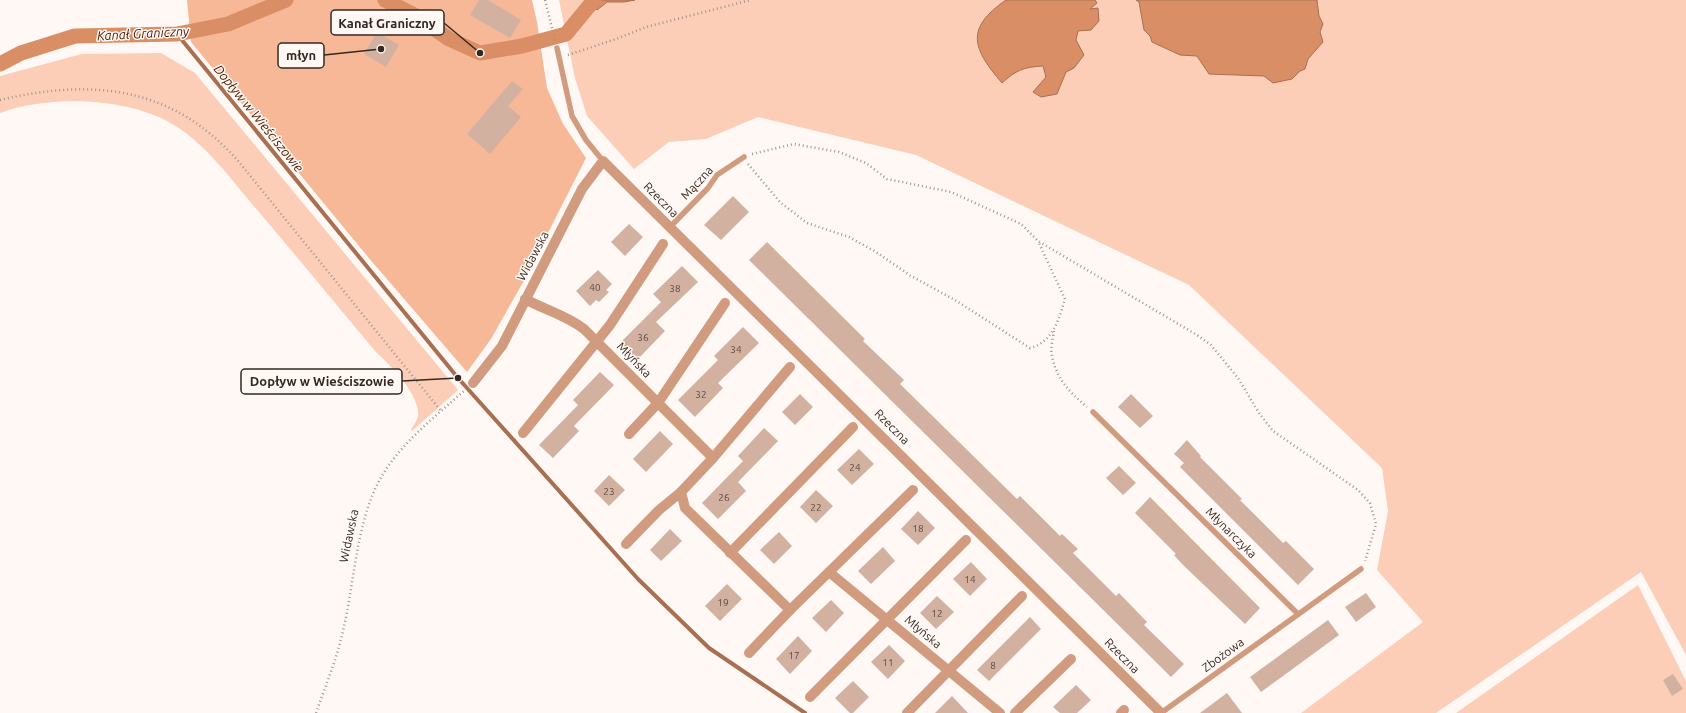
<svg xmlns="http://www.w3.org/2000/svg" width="1686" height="713" font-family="Ubuntu,sans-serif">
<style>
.green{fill:#fcceb7}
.forest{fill:#f7b897}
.water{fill:#d98e65;stroke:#a86f51}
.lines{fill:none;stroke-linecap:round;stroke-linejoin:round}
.stream{stroke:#a86f51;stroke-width:4}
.canal{stroke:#d98e65;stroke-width:15}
.building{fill:#d2b1a0}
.path{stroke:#9f9590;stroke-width:2.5;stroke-dasharray:1 3;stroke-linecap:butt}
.service{stroke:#d19b7f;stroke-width:5.5}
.minor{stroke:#d19b7f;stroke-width:10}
.labels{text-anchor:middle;stroke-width:3;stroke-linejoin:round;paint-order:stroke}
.number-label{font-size:10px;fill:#5c4a42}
.street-label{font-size:12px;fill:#352822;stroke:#fff8f4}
.water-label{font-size:13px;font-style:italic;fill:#4a1b00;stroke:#fff8f4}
.leader{fill:none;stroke:#352822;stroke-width:1.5}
.callout-dot{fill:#352822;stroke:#fff8f4;stroke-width:1.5}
.callout{fill:#fff8f4;stroke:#352822;stroke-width:1.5}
.callout-label{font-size:13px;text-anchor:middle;font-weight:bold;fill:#352822}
</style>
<rect width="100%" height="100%" fill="#fff8f4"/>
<g class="green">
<path d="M559,0h1127v655l-45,-83 -205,141h-135l122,-91 -46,-52 11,-59 -6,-43 -193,-183 -273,-130 -158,-38 -52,22 -37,3 -35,27 -47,-53 -12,-38z"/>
<path d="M161,53l34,20 263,317 -46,41 -1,-1c2,-4 6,-9 7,-14 2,-22 -28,-51 -43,-65 -39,-47 -77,-93 -117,-140 -24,-28 -52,-67 -84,-86 -46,-28 -125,-30 -174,-12v-37l82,-22z"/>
<path d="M1638,585l48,96v32h-230z"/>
</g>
<path class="forest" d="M187,0h345l5,22 10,66 16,36 23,34 -64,126 -31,55 -24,33 -99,-115 -177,-215z"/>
<g class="water">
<path d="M587,0h48l-11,2h-17l-10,8z"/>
<path d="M1006,0h89l2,3 -7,6 8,-1 1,13 -8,9 -13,1 -2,9 8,15 -10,13 -8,4 -9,22 -16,3 -8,-5 13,-15 -3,-11c-19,1 -27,4 -41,17 -29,-34 -38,-54 4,-83z"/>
<path d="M1136,0h181l2,16 4,8 -3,8 3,10 -15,17 -3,10 -5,2 -8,8 -19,4 -9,-7 -55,-2 -12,-18 -17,-1 -28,-13 -2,-6 -6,-6 -5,-28z"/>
</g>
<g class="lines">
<path class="stream" d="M177,34l281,344 180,201 71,69 96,65"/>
<g class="canal">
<path d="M385,0l31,16 33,23 31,14 42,-7 44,-12 28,-34"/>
<path d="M0,64l21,-11 54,-17 102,-2 51,-10 58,-24"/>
</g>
</g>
<g class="building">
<path d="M479,0h9l33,20 -11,18 -40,-23z"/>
<path d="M377,32l22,13 -13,22 -22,-13z"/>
<path d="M512,81l11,8 -15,17 13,11 -31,37 -23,-20z"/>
<path d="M733,196l16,16 -28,28 -17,-15z"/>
<path d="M629,224l14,13 -18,19 -14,-14z"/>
<path d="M767,242l98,97 -2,2 41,39 -4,4 117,115 3,-3 40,40 2,-2 16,15 -5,4 43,43 3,-3 28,29 -3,3 40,39 -13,13 -422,-417z"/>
<path d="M682,266l16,16 -42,40 9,9 -28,29 -17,-17 41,-41 -8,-8z"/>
<path d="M598,270l14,14 -6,6 3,2 -10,10 -3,-2 -6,6 -14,-15z"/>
<path d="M743,327l16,16 -41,40 5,5 -28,29 -17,-17 40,-40 -4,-4z"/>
<path d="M600,372l14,13 -40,41 5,5 -26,27 -14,-13 39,-40 -5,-5z"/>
<path d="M800,394l13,13 -18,18 -13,-13z"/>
<path d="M1131,394l22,22 -13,12 -22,-21z"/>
<path d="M764,428l14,13 -40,41 8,9 -28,28 -16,-16 41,-42 -5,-5z"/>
<path d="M660,431l13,13 -27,28 -13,-13z"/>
<path d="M1187,440l14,16 -1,1 42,42 -2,1 43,43 3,-2 28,28 -16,16 -118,-118 4,-4 -10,-9z"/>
<path d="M859,449l15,15 -22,21 -15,-15z"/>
<path d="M1119,466l17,17 -13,12 -17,-17z"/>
<path d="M609,475l16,15 -16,16 -15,-15z"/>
<path d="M816,490l17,16 -17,17 -16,-16z"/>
<path d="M1150,497l110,111 -15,16 -63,-60 -8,-9 2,-1 -41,-41z"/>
<path d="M918,511l17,17 -17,17 -17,-16z"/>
<path d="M670,529l12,12 -21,20 -11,-11z"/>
<path d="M779,532l13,14 -18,18 -14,-14z"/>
<path d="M883,547l12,14 -24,23 -13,-13z"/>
<path d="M971,562l16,17 -17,17 -17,-17z"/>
<path d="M727,584l15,15 -22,22 -15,-15z"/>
<path d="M1366,593l10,14 -20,15 -11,-15z"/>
<path d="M937,596l17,16 -18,17 -16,-16z"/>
<path d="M831,600l13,13 -18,19 -14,-14z"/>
<path d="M1030,617l11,12 -52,52 -12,-11z"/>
<path d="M1328,620l11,15 -78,57 -11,-15z"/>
<path d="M798,636l14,15 -22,23 -14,-15z"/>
<path d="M889,645l16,16 -17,18 -17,-17z"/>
<path d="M1673,674l10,15 -11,7 -9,-16z"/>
<path d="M853,681l16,16 -16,16h-3l-15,-15z"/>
<path d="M1076,685l15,15 -14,13h-17l-7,-6z"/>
<path d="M1227,693l15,20h-42z"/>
<path d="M952,696l16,17h-33z"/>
</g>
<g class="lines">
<g class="path">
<path d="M545,0l10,40"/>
<path d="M568,55l51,-17 27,-11 105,-27"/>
<path d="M0,100c93,-22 173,-14 239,62l202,249"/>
<path d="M752,154l42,-10 45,8 27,11 21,16 64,13 70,32 17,17 159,94 14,10 27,33 21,35 14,18 85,59 12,13 6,21 -11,37"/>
<path d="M748,164l32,38 27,21 42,14 27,15 35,24 44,24 75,48c23,-6 29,-29 35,-49l-27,-58"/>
<path d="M1054,331c-1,7 -4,17 -2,25 4,22 18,37 35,51"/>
<path d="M316,713c9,-26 20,-52 26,-78 12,-47 13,-103 34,-148 19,-40 57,-68 90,-98"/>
</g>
<g class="service">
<path d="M557,48l15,68 14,24 17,21"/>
<path d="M670,227l38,-39 9,-13 27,-18"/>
<path d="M1093,412l205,202"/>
<path d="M1161,713l200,-144"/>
</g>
<g class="minor">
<path d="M525,299c20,11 41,16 59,30l129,129 -32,34 4,16 105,102 39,-38 171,141"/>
<path d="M473,383l29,-37 80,-157 21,-28 558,552"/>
<path d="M523,433l87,-108 53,-81"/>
<path d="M629,434l29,-31 67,-100"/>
<path d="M713,458l77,-91"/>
<path d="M626,544l33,-34 22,-18"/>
<path d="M730,553l123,-126"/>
<path d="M829,572l84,-82"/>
<path d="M749,653l41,-43"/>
<path d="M810,697l156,-157"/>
<path d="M907,713l115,-117"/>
<path d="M1015,713l56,-54"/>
<path d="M1121,713l3,-3"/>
</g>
</g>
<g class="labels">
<g class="number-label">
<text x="595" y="291">40</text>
<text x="675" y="292">38</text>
<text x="643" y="341">36</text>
<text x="736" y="353">34</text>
<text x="701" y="398">32</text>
<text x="855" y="471">24</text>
<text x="609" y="495">23</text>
<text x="724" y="501">26</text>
<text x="816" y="511">22</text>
<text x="918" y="532">18</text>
<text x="970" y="583">14</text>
<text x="723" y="606">19</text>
<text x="937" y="617">12</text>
<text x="794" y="659">17</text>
<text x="888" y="666">11</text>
<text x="993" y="669">8</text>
</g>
<g class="street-label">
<text transform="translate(697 183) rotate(-47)" y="4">Mączna</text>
<text transform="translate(661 200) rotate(45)" y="4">Rzeczna</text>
<text transform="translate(533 256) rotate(-62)" y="4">Widawska</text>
<text transform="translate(634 360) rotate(46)" y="4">Młyńska</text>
<text transform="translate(892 427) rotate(45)" y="4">Rzeczna</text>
<text transform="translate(1231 533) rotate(45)" y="4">Młynarczyka</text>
<text transform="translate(349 536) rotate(-78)" y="4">Widawska</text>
<text transform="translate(923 632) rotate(40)" y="4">Młyńska</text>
<text transform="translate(1223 655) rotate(-36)" y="4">Zbożowa</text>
<text transform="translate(1122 656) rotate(45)" y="4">Rzeczna</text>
</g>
<g class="water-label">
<text transform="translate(143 33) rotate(-3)" y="5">Kanał Graniczny</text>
<text transform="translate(259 118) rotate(51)" y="5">Dopływ w Wieściszowie</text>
</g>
</g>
<path class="leader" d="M480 53L444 23M381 49L324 55M458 378L402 381"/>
<g class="callout-dot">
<circle cx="480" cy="53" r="4"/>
<circle cx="381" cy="49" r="4"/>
<circle cx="458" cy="378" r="4"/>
</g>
<g class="callout">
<rect x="331" y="10" width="113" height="25" rx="4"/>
<rect x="278" y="43" width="46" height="25" rx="4"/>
<rect x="241" y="369" width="161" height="25" rx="4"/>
</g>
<g class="callout-label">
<text x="387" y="28">Kanał Graniczny</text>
<text x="301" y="60">młyn</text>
<text x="322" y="386">Dopływ w Wieściszowie</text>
</g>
</svg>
